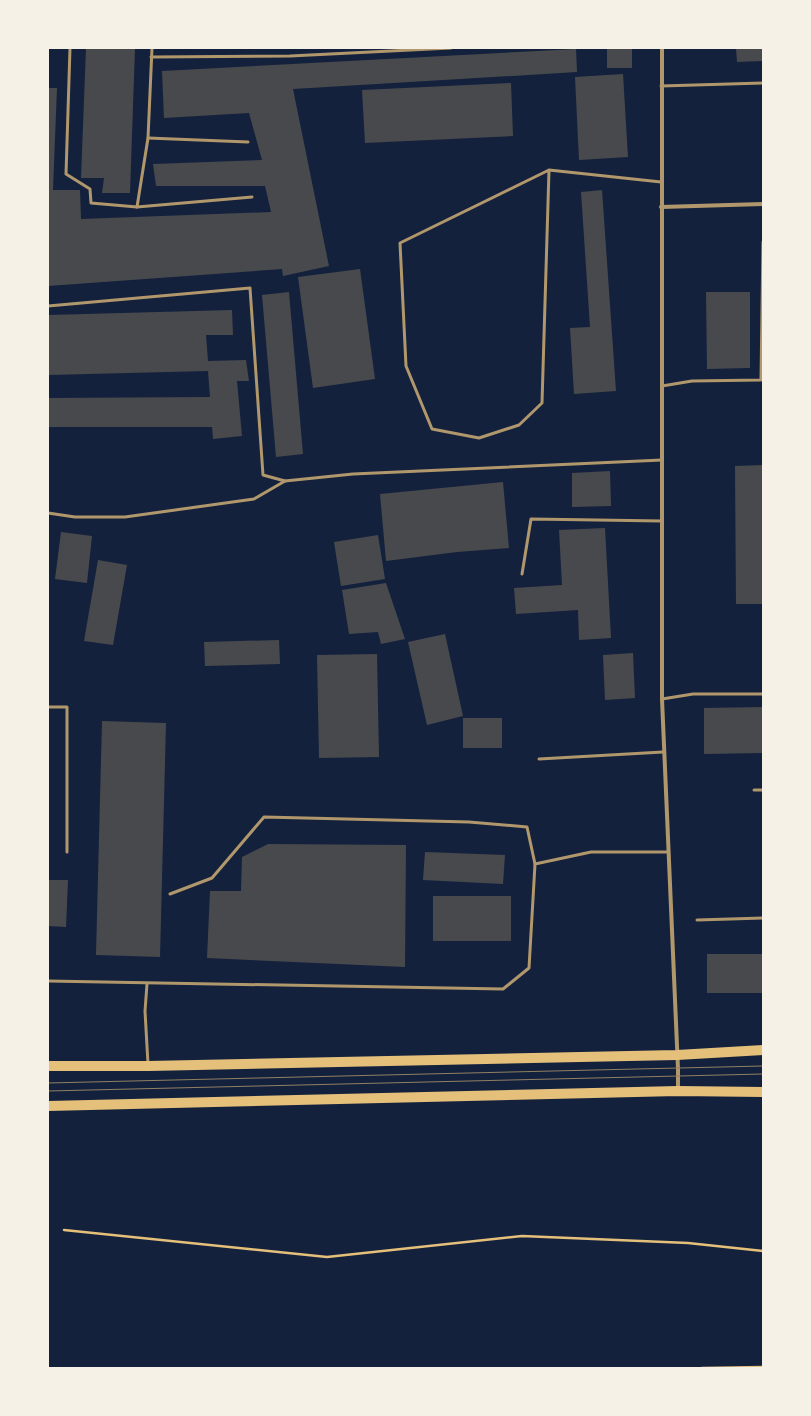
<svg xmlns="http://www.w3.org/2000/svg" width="811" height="1416" font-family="'Alegreya Sans',sans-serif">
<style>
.building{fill:#48494c}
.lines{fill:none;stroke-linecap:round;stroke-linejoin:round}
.path{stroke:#e5c07b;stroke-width:2.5}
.service{stroke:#b1986c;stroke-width:3}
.minor{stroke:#b1986c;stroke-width:4}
.primary{stroke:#e5c07b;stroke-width:10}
.tram{stroke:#918062;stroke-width:1}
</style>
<rect width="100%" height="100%" fill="#14213d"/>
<g class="building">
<path d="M86,48h49l-5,145h-28l2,-15h-23z"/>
<rect x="607" y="48" width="25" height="20"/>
<path d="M736,48h27v13l-26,1z"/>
<path d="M576,49l1,23 -284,17 36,177 -46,10 -1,-7 -234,17v-198h9l-4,102h27l1,29 190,-7 -6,-26h-109l-3,-22 109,-4 -13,-47 -85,5 -2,-47z"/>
<path d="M623,74l5,83 -49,3 -4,-83z"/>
<path d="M511,83l2,53 -148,7 -3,-53z"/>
<path d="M602,190l14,201 -42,3 -4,-66 20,-1 -9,-135z"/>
<path d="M360,269l15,110 -62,9 -15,-111z"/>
<path d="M289,292l14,162 -27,3 -14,-162z"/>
<path d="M706,292h44v76l-43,1z"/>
<path d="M232,310l1,25h-27l2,26 38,-1 3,21h-12l5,55 -29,3 -1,-12h-164v-29l162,-1 -2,-26 -160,4v-60z"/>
<path d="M763,465v139h-27l-1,-138z"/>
<path d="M610,471l1,35 -39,1v-34z"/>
<path d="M503,482l6,66 -52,4 -71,9 -6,-67z"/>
<path d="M605,528l6,110 -32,2 -1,-30 -62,4 -2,-26 48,-3 -3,-55z"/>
<path d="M61,532l31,4 -5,47 -32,-4z"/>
<path d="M378,535l7,44 -44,7 -7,-44z"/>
<path d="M98,560l29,5 -14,80 -29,-4z"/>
<path d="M386,583l19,56 -24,5 -3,-12 -29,2 -7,-44z"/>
<path d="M445,634l18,82 -36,9 -19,-83z"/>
<path d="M279,640l1,24 -75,2 -1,-24z"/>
<path d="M633,653l2,45 -30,2 -2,-45z"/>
<path d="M377,654l2,103 -60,1 -2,-103z"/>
<path d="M763,707v46l-59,1v-46z"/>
<rect x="463" y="718" width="39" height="30"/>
<path d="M102,721l64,2 -6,234 -64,-2z"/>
<path d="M268,844l138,1 -1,122 -198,-9 3,-67h31l1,-34z"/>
<path d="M425,852l80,3 -2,29 -80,-4z"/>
<path d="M48,880h20l-2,47 -18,-1z"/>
<rect x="433" y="896" width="78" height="45"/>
<rect x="707" y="954" width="56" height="39"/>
</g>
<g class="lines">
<g class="path">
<path d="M64,1230l263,27 195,-21 166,7 75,8"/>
<path d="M702,1368l61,-1"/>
</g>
<g class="service">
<path d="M70,48l-4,126 24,15 1,14 46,4 11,-69 4,-90"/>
<path d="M151,57l139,-1 161,-8"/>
<path d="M661,86l102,-3"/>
<path d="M148,138l100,4"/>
<path d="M549,170l-7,233 -23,22 -40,13 -47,-9 -26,-63 -6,-123 149,-73 112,12"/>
<path d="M137,207l115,-10"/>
<path d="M48,306l202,-18 13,187 22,6"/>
<path d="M662,386l30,-5 69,-1 2,-138"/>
<path d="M48,513l27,4h50l129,-18 31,-18 68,-7 309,-14"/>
<path d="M522,574l9,-55 131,2"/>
<path d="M662,699l31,-5h70"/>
<path d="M48,707h19v145"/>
<path d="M539,759l124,-7"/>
<path d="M754,790h9"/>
<path d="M170,894l42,-16 52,-61 205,5 58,5 8,37"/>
<path d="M697,920l66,-2"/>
<path d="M48,981l455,8 26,-21 6,-104 56,-12h77"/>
<path d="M147,984l-2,27 3,53"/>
</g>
<g class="minor">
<path d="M662,48v651l16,370v22"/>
<path d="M661,207l102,-3"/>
</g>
<g class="primary">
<path d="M48,1066h100l529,-11 86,-5"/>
<path d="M48,1106l630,-15 85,1"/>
</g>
<g class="tram">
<path d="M48,1083l715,-17"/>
<path d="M48,1091l715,-17"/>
</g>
</g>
<rect width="811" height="1416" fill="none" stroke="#f6f1e7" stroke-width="98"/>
</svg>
